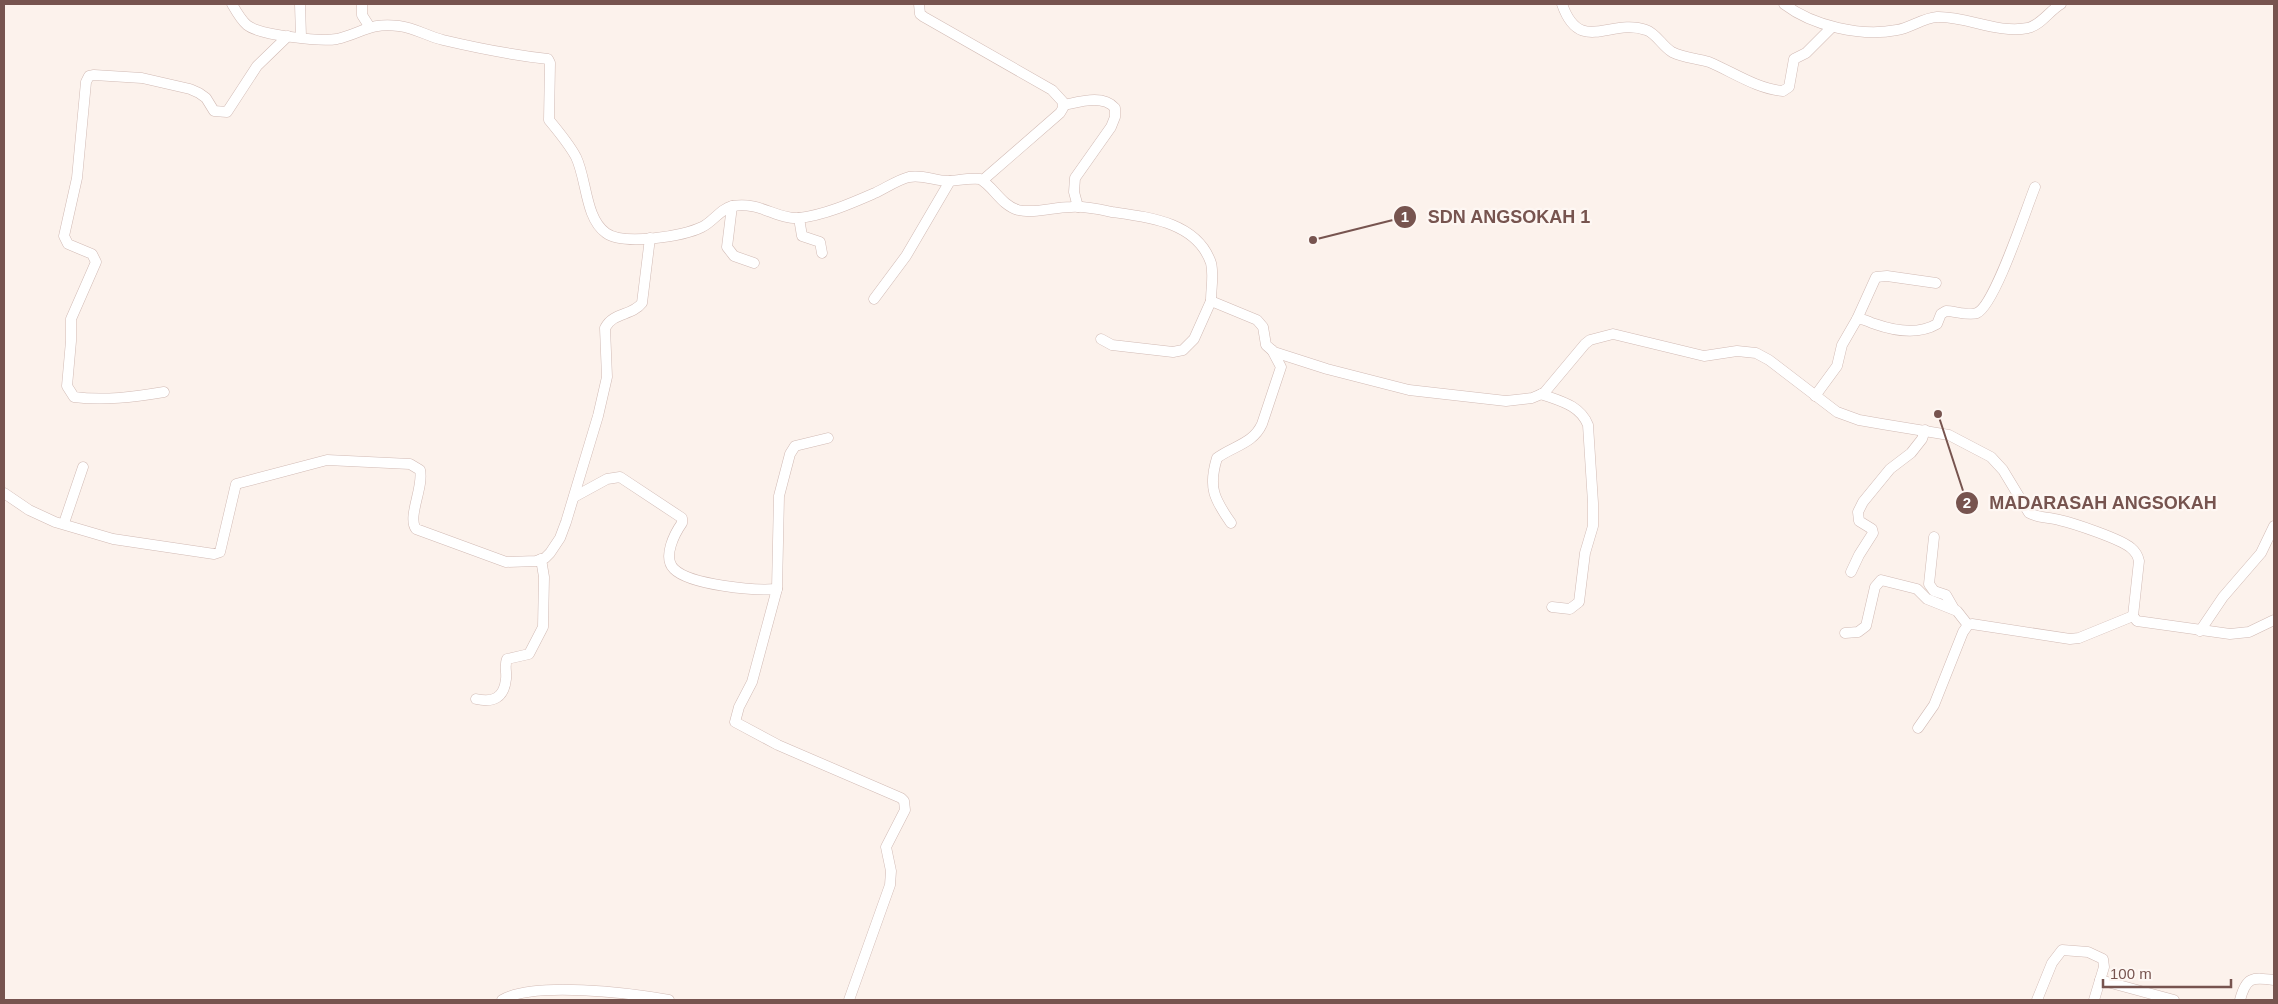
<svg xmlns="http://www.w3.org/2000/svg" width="2278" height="1004" font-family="Arial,sans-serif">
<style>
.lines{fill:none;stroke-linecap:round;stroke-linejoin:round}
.minor-casing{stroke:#d1bab4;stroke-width:11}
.minor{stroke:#fff;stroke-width:10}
.leader{fill:none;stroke:#77544f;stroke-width:2}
.callout-dot{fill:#77544f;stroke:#fef7f3;stroke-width:2}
.mark-label{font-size:15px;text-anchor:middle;font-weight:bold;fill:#fff}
.callout-label{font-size:18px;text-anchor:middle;font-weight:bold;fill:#77544f;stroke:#fef7f3;stroke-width:4.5;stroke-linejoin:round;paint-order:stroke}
</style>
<rect width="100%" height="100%" fill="#fcf2ec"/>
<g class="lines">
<g class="minor-casing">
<g id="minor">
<path d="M232,4c4,7 9,16 15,21 12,10 74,17 90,14 25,-6 33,-17 62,-13 16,2 28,10 44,14 34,8 69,15 105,19l2,4 -1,57c10,12 20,24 27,37 11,23 9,61 30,76 18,13 78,3 96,-6 11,-5 19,-19 31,-21 26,-5 45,14 66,12 26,-3 53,-15 76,-25 11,-5 22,-13 34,-16 15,-3 27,5 41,4 10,-1 20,-3 30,-2 14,8 21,26 38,31 17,4 35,-3 53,-3 14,-1 27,2 41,5 36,5 85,10 99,51 3,12 0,25 0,38l46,19 6,7 3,18 8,7 53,17 82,21 97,11 26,-3 12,-5 41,-49 5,-4 23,-6 91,22 33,-5 19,2 13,7 68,52 22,8 23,4 67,11 42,22 12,13 26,43c9,5 20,4 30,7 14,3 62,19 72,28 5,4 7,8 8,13l-6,55 4,5 93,13 19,-2 25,-12"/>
<path d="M300,4l1,33"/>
<path d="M362,4v11l7,11"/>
<path d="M919,4l1,10 4,3 128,73 11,12v6l-3,5 -77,67"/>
<path d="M1562,4c18,52 49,13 84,26 10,3 16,16 26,22 12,6 24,6 37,10 24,10 48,27 74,29l6,-4 5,-28 12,-6 26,-26"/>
<path d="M1784,4c29,22 77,33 113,26 13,-2 26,-12 40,-13 30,-1 60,17 91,11 13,-3 21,-17 33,-24"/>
<path d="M1064,105c15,-3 39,-11 51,3v9l-4,10 -36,51 -1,14 4,15"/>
<path d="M732,206l-5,41 7,9 20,7"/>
<path d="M799,218l3,18 18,6 2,11"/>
<path d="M874,299l32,-43 44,-75"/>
<path d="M1857,319l19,-42 11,-1 49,7"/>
<path d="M1101,339l11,6 61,7 10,-2 11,-11 17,-38"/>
<path d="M164,392c-30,5 -60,9 -90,5l-7,-11 4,-45v-22l25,-57 -4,-8 -24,-10 -4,-8 13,-58 9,-96 3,-6 5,-1 48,3 48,11 9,4 7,5 8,13 13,1 30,-46 31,-30"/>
<path d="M1541,394c19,7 39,11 47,31l5,78v23l-8,27 -6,49 -9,7 -18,-2"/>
<path d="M1815,396l22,-30 5,-21 15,-26c7,-1 11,3 18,5 20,7 43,11 62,0l4,-10 5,-3c8,0 23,5 31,2 18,-8 49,-104 58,-126"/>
<path d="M828,438l-33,8 -5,8 -11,42 -2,93 -25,93 -13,25 -4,15 43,23 123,53 3,3 1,9 -19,37 5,24 -1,14 -41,115"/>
<path d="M4,493l25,17 26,12 58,17 101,15 6,-2 16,-68 91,-24 83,4 10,6c4,17 -13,47 -4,59l90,33 30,-1 9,-3 5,-5 10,-15 6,-16 32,-106 9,-39 -2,-49c8,-16 27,-12 37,-25l8,-65"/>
<path d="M574,497l33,-18 13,-2 62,41v5c-7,10 -20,34 -8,46 16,16 81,22 103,20"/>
<path d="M64,523l19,-56"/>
<path d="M1231,523c-17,-24 -23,-36 -14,-65 16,-12 36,-14 45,-34l19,-57 -9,-17"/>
<path d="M1934,537l-5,47 5,7 12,4 8,14"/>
<path d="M1851,572l8,-17 14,-22 -1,-4 -13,-8 -1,-9 5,-10 27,-33 21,-16 11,-14 3,-9"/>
<path d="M2200,631l23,-34 38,-44 13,-27"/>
<path d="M1845,633l13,-1 8,-6 9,-39 6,-7 36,9 10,10 30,12 11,14"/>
<path d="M476,699c17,4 28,-1 30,-20 1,-7 -2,-13 1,-20l22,-5 14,-27 1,-50 -3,-18"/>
<path d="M1918,728l16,-23 29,-73 5,-7 4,-1 98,15 9,-1 54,-22"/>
<path d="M2100,980l74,20"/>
<path d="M502,1000c32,-19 128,-7 167,0"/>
<path d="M2037,1000l15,-37 10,-13 26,2 15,7 1,8 -10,33"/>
<path d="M2240,1000c6,-23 12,-23 34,-20"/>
</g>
</g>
<use href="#minor" class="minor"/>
</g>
<path class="leader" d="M1313 240L1405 217M1938 414L1967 503"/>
<g class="callout-dot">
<circle cx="1313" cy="240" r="5"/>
<circle cx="1938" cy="414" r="5"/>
<circle cx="1405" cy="217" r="12"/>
<circle cx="1967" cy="503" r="12"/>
</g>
<g class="mark-label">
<text x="1405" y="222">1</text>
<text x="1967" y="508">2</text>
</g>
<g class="callout-label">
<text x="1509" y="223">SDN ANGSOKAH 1</text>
<text x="2103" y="509">MADARASAH ANGSOKAH</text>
</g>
<rect width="2278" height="1004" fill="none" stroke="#77544f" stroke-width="10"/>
<path d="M2103 979v8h128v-8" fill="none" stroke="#77544f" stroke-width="2.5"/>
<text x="2110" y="979" font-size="15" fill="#77544f" stroke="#fef7f3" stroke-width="4" paint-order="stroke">100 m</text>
</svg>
